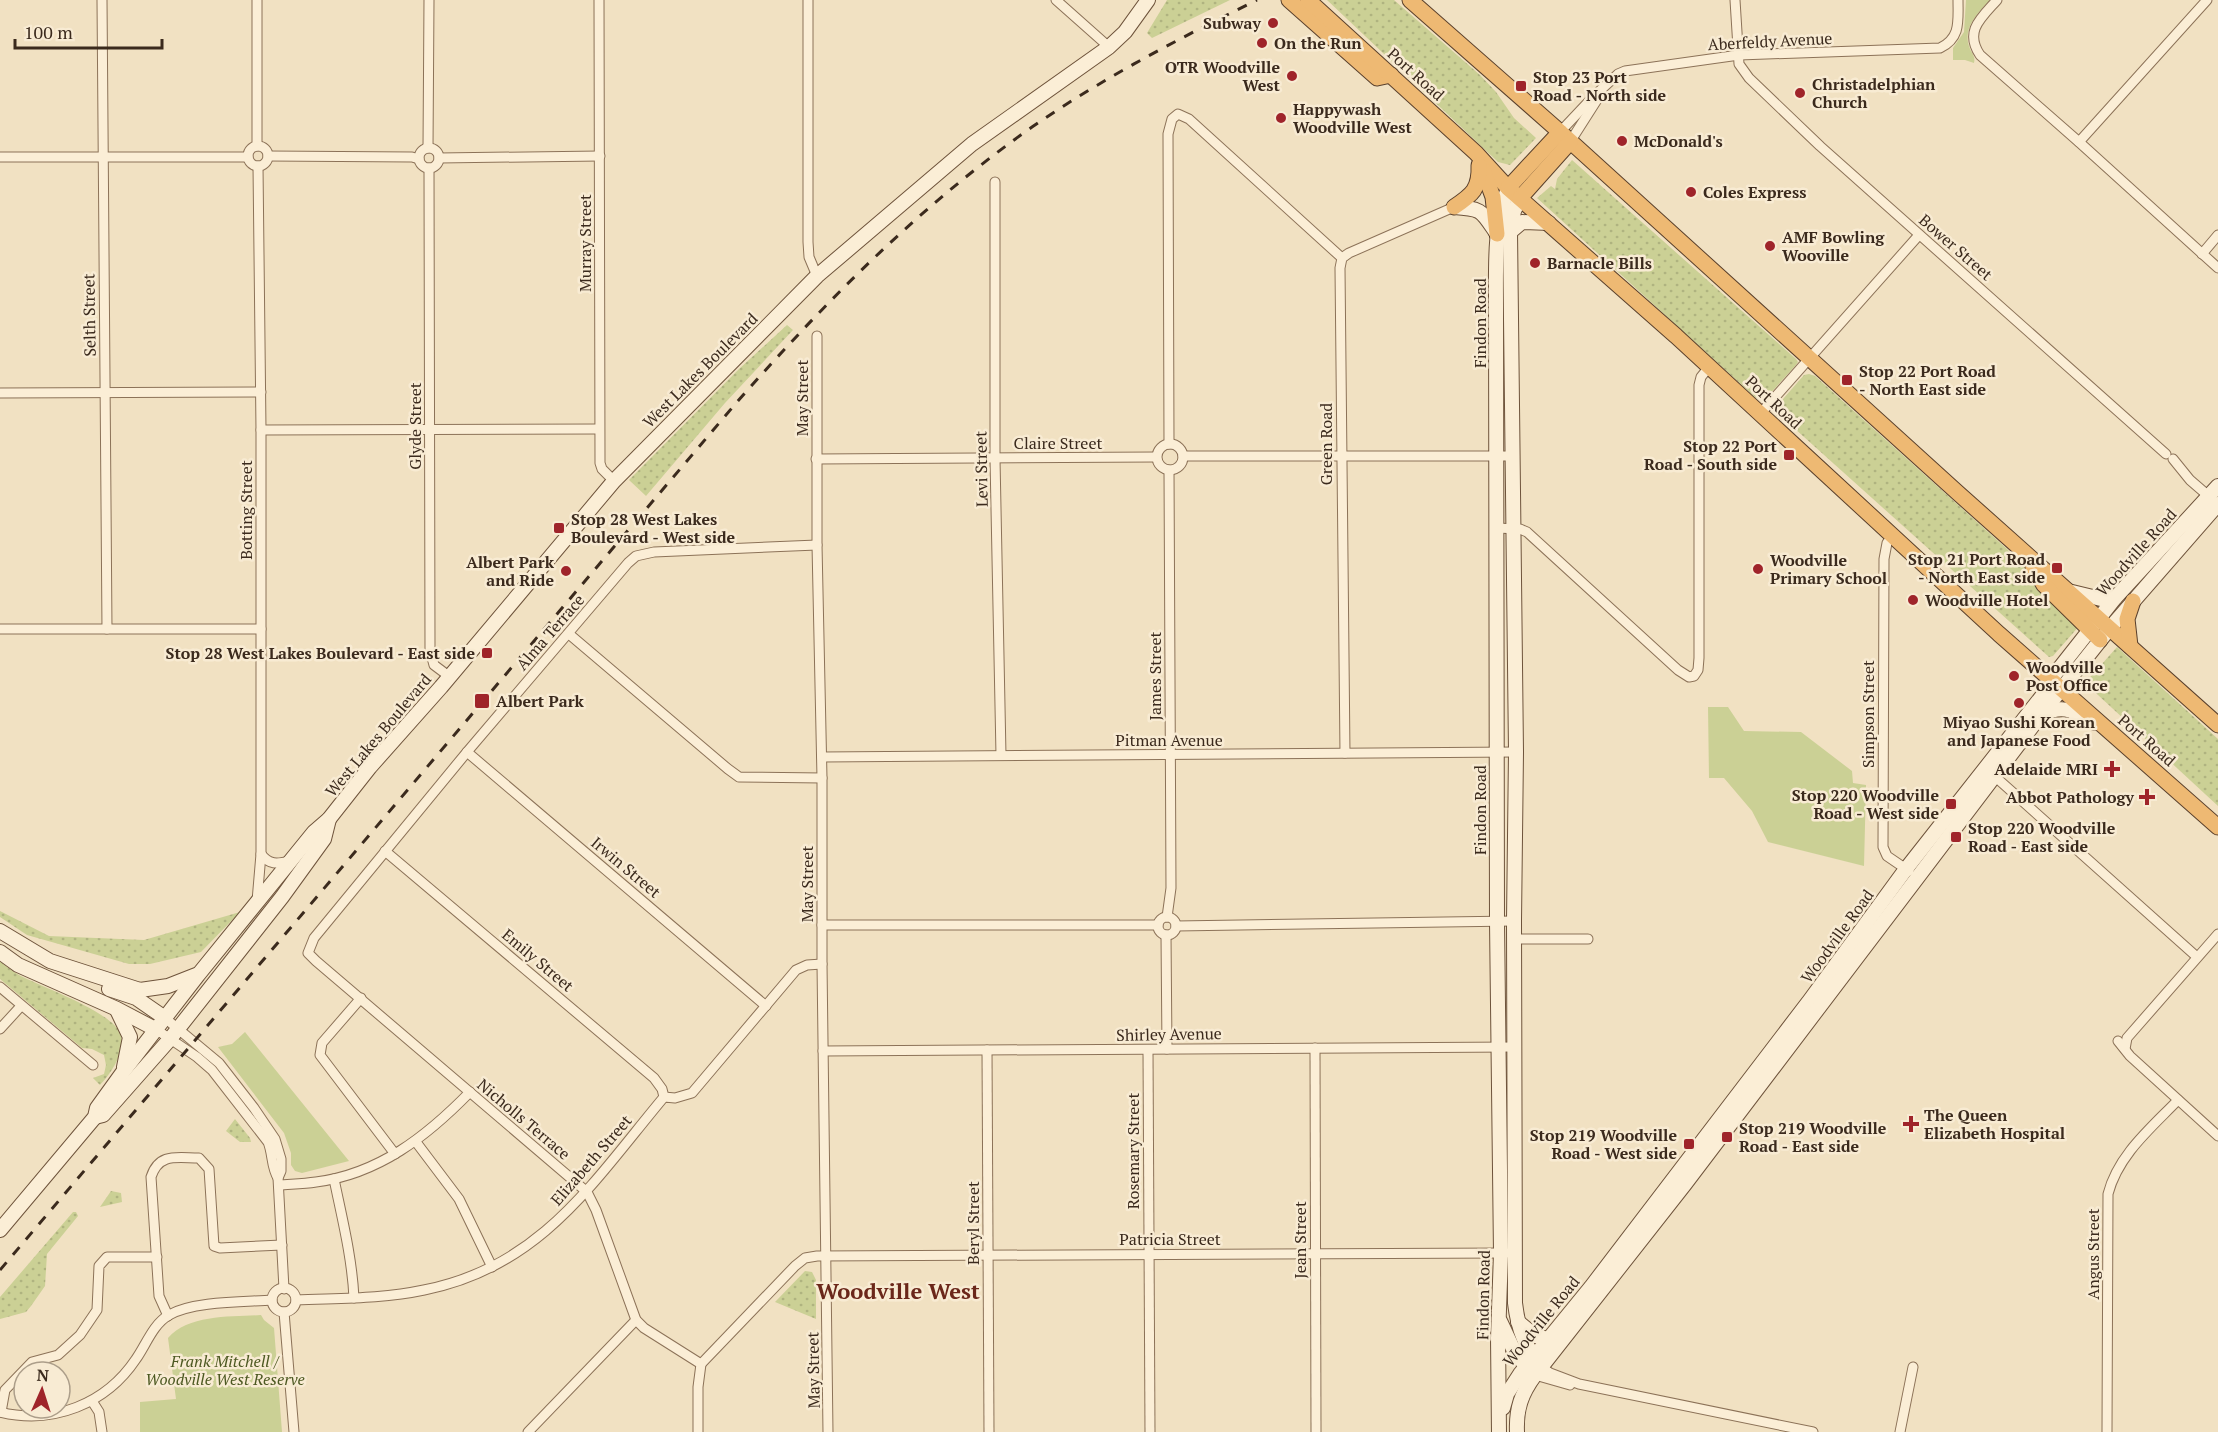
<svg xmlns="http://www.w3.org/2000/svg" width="2218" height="1432" font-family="'PT Serif',serif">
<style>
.grass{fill:url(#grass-dots)}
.park{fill:#cbd095}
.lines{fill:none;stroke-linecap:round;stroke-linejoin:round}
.minor-casing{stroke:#8c7258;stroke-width:11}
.secondary-casing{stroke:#6e533b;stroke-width:16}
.trunk-casing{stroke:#5a402c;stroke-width:17}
.minor{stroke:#fbeed6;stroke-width:9}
.secondary{stroke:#fbeed6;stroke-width:14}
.trunk{stroke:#eeb973;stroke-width:15}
.rail{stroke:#3b2a1d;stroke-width:3;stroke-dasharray:10 10;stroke-linecap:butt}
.poi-dot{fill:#9f242a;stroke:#f8ebd3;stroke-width:2}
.labels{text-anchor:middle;stroke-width:5;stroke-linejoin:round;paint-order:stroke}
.poi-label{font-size:16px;font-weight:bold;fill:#3b2a1d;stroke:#f8ebd3;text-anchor:start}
.street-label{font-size:16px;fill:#3b2a1d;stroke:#f8ebd3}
.park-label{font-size:16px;font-style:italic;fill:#4d5922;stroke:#f8ebd3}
.district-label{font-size:22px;font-weight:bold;fill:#6b271a;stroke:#f8ebd3}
</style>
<defs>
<pattern id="grass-dots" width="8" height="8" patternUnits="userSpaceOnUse" patternTransform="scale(1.5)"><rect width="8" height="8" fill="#cbd095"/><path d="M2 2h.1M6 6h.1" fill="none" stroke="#afb380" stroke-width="1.8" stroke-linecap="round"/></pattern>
</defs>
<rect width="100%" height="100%" fill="#f1e1c2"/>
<g class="grass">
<path d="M1167,0h63l-78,38 -5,-5z"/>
<path d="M1327,0h67l86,75 16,17 18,26 22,20 -26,27 -12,-3z"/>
<path d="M1572,160l224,199 2,3 -2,3 -29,32 -11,1 -219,-200 14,-12 4,3 2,-10z"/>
<path d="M787,325l6,5 -68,73 -79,93 -17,-16 110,-111z"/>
<path d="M1809,374l6,2 192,173 73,76 -27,31 -4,1 -265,-238 -8,-3v-9l28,-32z"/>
<path d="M2117,647l101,92v67l-133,-123z"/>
<path d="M0,911l49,25 95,4 96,-28 -39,40 -51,12h-21l-102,-29 -27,-18z"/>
<path d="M0,961c6,5 12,10 19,14 22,12 95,37 102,60 5,16 -10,39 -21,50l-7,-7 11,-4 2,-9 -2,-10 -12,-6 -10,-1 -82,-69z"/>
<path d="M235,1119l15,19 1,4h-11l-14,-11z"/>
<path d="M111,1191l10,2 1,9 -22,5z"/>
<path d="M73,1212h3l2,4 -31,38 -2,32 -14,20 -5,6 -26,7v-22z"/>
<path d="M805,1271l7,1 4,8v39l-41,-17z"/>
</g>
<g class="park">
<path d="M1966,0h24c-12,13 -27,27 -21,46 2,7 7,10 5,17l-9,-3h-12v-12l11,-16z"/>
<path d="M1708,707h20l16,24 57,1 51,39 1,12 13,2 -2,81 -96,-24 -16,-31 -28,-33h-15z"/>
<path d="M245,1032l104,129 -47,12 -7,-2 -4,-6v-12l-7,-20 -66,-86 14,-3z"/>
<path d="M261,1315l3,5 10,8 8,104h-142v-30l36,-3 -8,-61c21,-24 64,-21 93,-23z"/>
</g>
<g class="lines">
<g class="minor-casing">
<g id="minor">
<path d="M102,0l5,629"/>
<path d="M599,0l1,463 2,6 12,12"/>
<path d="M808,0v242l1,15 8,19"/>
<path d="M1056,0l53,47"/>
<path d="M1735,0l4,64 10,14 71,68 346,308"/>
<path d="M1997,0c-16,18 -33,31 -17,55l99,87 139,126"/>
<path d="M1560,132l33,-35 25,-23 7,-3 114,-16 201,-7c21,-10 18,-27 18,-48"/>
<path d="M1570,142l30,-47"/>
<path d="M2079,142l128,-142"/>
<path d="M257,146v-146"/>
<circle cx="258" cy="156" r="10"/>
<path d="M428,148l1,-148"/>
<circle cx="429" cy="158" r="10"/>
<path d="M268,156l144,1 7,2"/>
<path d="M0,157h248"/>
<path d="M439,158l161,-2"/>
<path d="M429,168l1,482 4,15 16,12"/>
<path d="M995,182v277l6,296"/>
<path d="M2202,254l16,-19"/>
<path d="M817,336v209l5,233v186l6,468"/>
<path d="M0,393l261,-1"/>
<path d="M1760,414l159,-179"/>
<path d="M261,430l338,-1"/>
<circle cx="1170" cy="457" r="13"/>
<path d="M1169,444l-1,-310 4,-15 6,-5 11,5 153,139"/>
<path d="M1183,456h330"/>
<path d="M816,459l340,-2"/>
<path d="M2173,459l17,21 22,19"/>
<path d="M1496,528l24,1 7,3 151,138 11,7 5,-1 4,-6 1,-12v-273l2,-8 8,-10"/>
<path d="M1892,536l-5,7 -3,16 -1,288 4,9 22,15"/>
<path d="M0,629h261"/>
<path d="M569,634l159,135 11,8 83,1"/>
<path d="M467,752l299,254"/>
<path d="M1345,753l-5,-485 2,-10 7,-5 105,-46"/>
<path d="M822,757l694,-5"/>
<path d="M1991,773l206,184"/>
<path d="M385,851l269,227 8,11 2,8"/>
<path d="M261,854c8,11 16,10 29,7"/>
<path d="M257,901l4,-47v-424l-3,-264"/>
<circle cx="1167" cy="926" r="9"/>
<path d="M1167,917l4,-29 -2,-418"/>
<path d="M822,925h336"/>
<path d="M1176,926l338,-5"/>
<path d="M1166,935l1,114"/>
<path d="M1514,939h74"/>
<path d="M0,987l93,78"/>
<path d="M361,998l-39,45 -2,12 75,99"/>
<path d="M165,1018l54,45 35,45 21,31 6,20v12l-3,7 6,111"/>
<path d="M0,1029l21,-23"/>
<path d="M157,1030l40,27 15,13 56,72c5,12 3,25 10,36"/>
<path d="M2118,1041l12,15 88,80"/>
<path d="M1315,1048l1,384"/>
<path d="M2125,1049l2,-11 91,-104"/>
<path d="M987,1050l2,382"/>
<path d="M1148,1050l2,382"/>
<path d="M823,1051l692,-4"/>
<path d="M416,1142l43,57 33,68"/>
<path d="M334,1179c8,39 18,78 20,119"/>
<path d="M279,1185c12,-1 24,-1 37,-3 63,-8 111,-46 154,-90"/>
<circle cx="284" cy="1300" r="12"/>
<path d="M296,1300c42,-2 86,-1 128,-10 117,-23 169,-108 240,-193l11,1 17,-5 104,-123 11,-5 15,-1"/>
<path d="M284,1312l10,120"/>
<path d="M168,1316l-9,-20 -8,-119c8,-25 27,-19 48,-19l10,11 5,77 6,2 62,-3"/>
<path d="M701,1364l94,-98 10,-8 12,-2 689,-3"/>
<path d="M1542,1367l8,6 29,11 234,48"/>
<path d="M1535,1375l35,10"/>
<path d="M92,1401l7,11 3,20"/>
<path d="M0,1412c53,13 106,-8 136,-53 10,-14 17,-35 33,-44 24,-14 75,-13 103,-15"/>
<path d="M1,1412l4,-22 27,-28 26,-7 22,-20 17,-25 2,-44 8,-9h50"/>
<path d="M528,1432l108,-112"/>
<path d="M698,1432v-45l3,-23 -57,-36 -8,-8 -40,-110 -9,-18 -271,-231 -8,-8 6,-15 153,-186 161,-189 8,-7 18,-4 163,-7"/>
<path d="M1900,1432l13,-65"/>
<path d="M2107,1432l1,-238c10,-39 43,-66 70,-94"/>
</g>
</g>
<g class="secondary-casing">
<g id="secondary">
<path d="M1520,198l-6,13 -4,21 6,520 -2,169 1,382c3,26 10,44 27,64"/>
<path d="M1454,207c29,2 27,3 43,27"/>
<path d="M1510,232l12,-10 27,1"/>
<path d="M2068,591l33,8 14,-1"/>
<path d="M2044,714c21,-11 31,-1 51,9"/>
<path d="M0,931l50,30 90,29 28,-4 28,-11"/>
<path d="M0,952l18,13 99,44 40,21"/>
<path d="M109,989l27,9 29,20"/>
<path d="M117,1010l13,27 -6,30"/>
<path d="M95,1117l8,-2 67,-76 112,-142 42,-58 5,-20"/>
<path d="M0,1230l95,-113 2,-9 26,-36 75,-97 116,-143 15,-13 41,-52 71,-80 173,-206 203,-205 155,-132 137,-97 16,-15 23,-32"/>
<path d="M1500,1321l16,34 16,17"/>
<path d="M1518,1322l17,14 14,3"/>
<path d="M1503,1408l4,-14 13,-20 71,-87 219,-287 96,-131 137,-174 8,-16 64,-81 103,-112"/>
<path d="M1499,1432l-1,-94 3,-85 -4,-331 -1,-617c0,-39 -2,-79 12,-117"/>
<path d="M1517,1432c-1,-23 4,-38 18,-57l150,-191 355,-468 70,-88 108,-124"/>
</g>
</g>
<g class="trunk-casing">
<g id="trunk">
<path d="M1289,0l88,78 14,-3"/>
<path d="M1308,0l168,153 32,35 168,148 323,298 219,193"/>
<path d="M1410,0l150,132 398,361 260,232"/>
<path d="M1482,167l11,30 4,37"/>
<path d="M1508,188l52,-56"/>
<path d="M1520,198l50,-56"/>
<path d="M1454,207c18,-12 26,-18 25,-42"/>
<path d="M2033,567l11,18 56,55"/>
<path d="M2130,646l-3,-27 6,-18"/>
</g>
</g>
<use href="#minor" class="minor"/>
<use href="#secondary" class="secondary"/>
<use href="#trunk" class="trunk"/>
<path class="rail" d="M0,1270l737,-868c90,-102 183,-196 295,-275 71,-49 148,-89 225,-127"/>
</g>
<g class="poi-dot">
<circle cx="1273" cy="23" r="6"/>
<circle cx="1262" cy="43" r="6"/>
<circle cx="1292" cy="76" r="6"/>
<rect x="1515" y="80" width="12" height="12" rx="3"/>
<circle cx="1800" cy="93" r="6"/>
<circle cx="1281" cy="118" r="6"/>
<circle cx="1622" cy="141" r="6"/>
<circle cx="1691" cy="192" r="6"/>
<circle cx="1770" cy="246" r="6"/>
<circle cx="1535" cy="263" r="6"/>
<rect x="1841" y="374" width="12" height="12" rx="3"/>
<rect x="1783" y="449" width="12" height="12" rx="3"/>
<rect x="553" y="522" width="12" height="12" rx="3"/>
<rect x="2051" y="562" width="12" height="12" rx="3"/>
<circle cx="1758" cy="569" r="6"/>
<circle cx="566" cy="571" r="6"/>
<circle cx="1913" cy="600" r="6"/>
<rect x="481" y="647" width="12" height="12" rx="3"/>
<circle cx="2014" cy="676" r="6"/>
<rect x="474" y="693" width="16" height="16" rx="3"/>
<circle cx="2019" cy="703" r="6"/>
<path d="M2109 760h6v6h6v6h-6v6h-6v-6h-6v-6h6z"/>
<path d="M2144 788h6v6h6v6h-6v6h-6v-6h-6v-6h6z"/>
<rect x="1945" y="798" width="12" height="12" rx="3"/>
<rect x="1950" y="831" width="12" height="12" rx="3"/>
<path d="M1908 1115h6v6h6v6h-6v6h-6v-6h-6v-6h6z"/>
<rect x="1721" y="1131" width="12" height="12" rx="3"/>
<rect x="1683" y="1138" width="12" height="12" rx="3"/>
</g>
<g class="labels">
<g class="poi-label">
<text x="1261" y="29" text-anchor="end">Subway</text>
<text x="1274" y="49">On the Run</text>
<text x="1280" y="73" text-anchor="end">OTR Woodville<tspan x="1280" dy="18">West</tspan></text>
<text x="1533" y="83">Stop 23 Port<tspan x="1533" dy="18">Road - North side</tspan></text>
<text x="1812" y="90">Christadelphian<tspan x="1812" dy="18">Church</tspan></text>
<text x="1293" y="115">Happywash<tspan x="1293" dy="18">Woodville West</tspan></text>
<text x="1634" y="147">McDonald's</text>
<text x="1703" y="198">Coles Express</text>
<text x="1782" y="243">AMF Bowling<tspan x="1782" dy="18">Wooville</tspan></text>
<text x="1547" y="269">Barnacle Bills</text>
<text x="1859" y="377">Stop 22 Port Road<tspan x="1859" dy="18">- North East side</tspan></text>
<text x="1777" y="452" text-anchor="end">Stop 22 Port<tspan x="1777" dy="18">Road - South side</tspan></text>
<text x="571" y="525">Stop 28 West Lakes<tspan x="571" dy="18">Boulevard - West side</tspan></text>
<text x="2045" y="565" text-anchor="end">Stop 21 Port Road<tspan x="2045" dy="18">- North East side</tspan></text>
<text x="1770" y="566">Woodville<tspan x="1770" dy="18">Primary School</tspan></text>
<text x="554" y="568" text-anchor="end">Albert Park<tspan x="554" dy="18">and Ride</tspan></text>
<text x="1925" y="606">Woodville Hotel</text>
<text x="475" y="659" text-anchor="end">Stop 28 West Lakes Boulevard - East side</text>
<text x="2026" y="673">Woodville<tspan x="2026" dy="18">Post Office</tspan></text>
<text x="496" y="707">Albert Park</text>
<text x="2019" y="728" text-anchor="middle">Miyao Sushi Korean<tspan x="2019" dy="18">and Japanese Food</tspan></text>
<text x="2098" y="775" text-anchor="end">Adelaide MRI</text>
<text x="1939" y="801" text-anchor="end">Stop 220 Woodville<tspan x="1939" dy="18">Road - West side</tspan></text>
<text x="2134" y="803" text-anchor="end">Abbot Pathology</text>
<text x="1968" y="834">Stop 220 Woodville<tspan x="1968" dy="18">Road - East side</tspan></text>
<text x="1924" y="1121">The Queen<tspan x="1924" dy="18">Elizabeth Hospital</tspan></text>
<text x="1739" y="1134">Stop 219 Woodville<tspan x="1739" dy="18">Road - East side</tspan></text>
<text x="1677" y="1141" text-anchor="end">Stop 219 Woodville<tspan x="1677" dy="18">Road - West side</tspan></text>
</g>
<g class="street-label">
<text transform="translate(1770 41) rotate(-3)" y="6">Aberfeldy Avenue</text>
<text transform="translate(1416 74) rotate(42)" y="6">Port Road</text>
<text transform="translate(585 243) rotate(-90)" y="6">Murray Street</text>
<text transform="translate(1956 247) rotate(41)" y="6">Bower Street</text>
<text transform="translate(89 315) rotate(-91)" y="6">Selth Street</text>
<text transform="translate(1480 323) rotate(-90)" y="6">Findon Road</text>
<text transform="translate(700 370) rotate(-45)" y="6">West Lakes Boulevard</text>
<text transform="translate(802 398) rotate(-90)" y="6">May Street</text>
<text transform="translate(1774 402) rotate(43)" y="6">Port Road</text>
<text transform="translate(415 426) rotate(-90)" y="6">Glyde Street</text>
<text x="1058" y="449">Claire Street</text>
<text transform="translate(1326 444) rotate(-90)" y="6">Green Road</text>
<text transform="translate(981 469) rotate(-91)" y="6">Levi Street</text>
<text transform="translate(246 510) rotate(-90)" y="6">Botting Street</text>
<text transform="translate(2136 552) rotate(-48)" y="6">Woodville Road</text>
<text transform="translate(550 632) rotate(-49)" y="6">Alma Terrace</text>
<text transform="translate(1155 676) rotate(-90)" y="6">James Street</text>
<text transform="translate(1868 714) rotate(-90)" y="6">Simpson Street</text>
<text transform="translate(378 735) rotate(-50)" y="6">West Lakes Boulevard</text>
<text x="1169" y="746">Pitman Avenue</text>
<text transform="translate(2147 740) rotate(41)" y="6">Port Road</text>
<text transform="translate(1480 810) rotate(-90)" y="6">Findon Road</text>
<text transform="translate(626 867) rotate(40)" y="6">Irwin Street</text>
<text transform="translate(807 884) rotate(-90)" y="6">May Street</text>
<text transform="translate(1837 936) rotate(-54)" y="6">Woodville Road</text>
<text transform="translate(538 960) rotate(40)" y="6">Emily Street</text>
<text transform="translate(1169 1034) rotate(-1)" y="6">Shirley Avenue</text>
<text transform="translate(524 1119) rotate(40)" y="6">Nicholls Terrace</text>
<text transform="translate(1133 1151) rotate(-90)" y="6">Rosemary Street</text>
<text transform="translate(591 1160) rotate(-49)" y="6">Elizabeth Street</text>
<text transform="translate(973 1223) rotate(-90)" y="6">Beryl Street</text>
<text x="1170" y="1245">Patricia Street</text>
<text transform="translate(1300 1240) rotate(-90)" y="6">Jean Street</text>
<text transform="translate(2093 1254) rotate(-90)" y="6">Angus Street</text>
<text transform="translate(1483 1295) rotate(-89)" y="6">Findon Road</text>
<text transform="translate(1541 1321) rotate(-51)" y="6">Woodville Road</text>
<text transform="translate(813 1370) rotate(-91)" y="6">May Street</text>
</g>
<g class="park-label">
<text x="225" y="1367">Frank Mitchell /<tspan x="225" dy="18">Woodville West Reserve</tspan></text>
</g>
<g class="district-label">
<text x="898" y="1299">Woodville West</text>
</g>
</g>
<g transform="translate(42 1390) rotate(3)"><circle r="28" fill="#f8ebd3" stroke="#ac9e8a" stroke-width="1.5"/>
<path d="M0-4.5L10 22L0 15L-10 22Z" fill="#9f242a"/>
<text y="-9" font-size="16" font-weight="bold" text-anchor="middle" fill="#3b2a1d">N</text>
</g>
<path d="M15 39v9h147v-9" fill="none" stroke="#3b2a1d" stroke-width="3"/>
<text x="24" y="39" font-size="18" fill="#3b2a1d" stroke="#f8ebd3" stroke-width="4.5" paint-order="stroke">100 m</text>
</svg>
